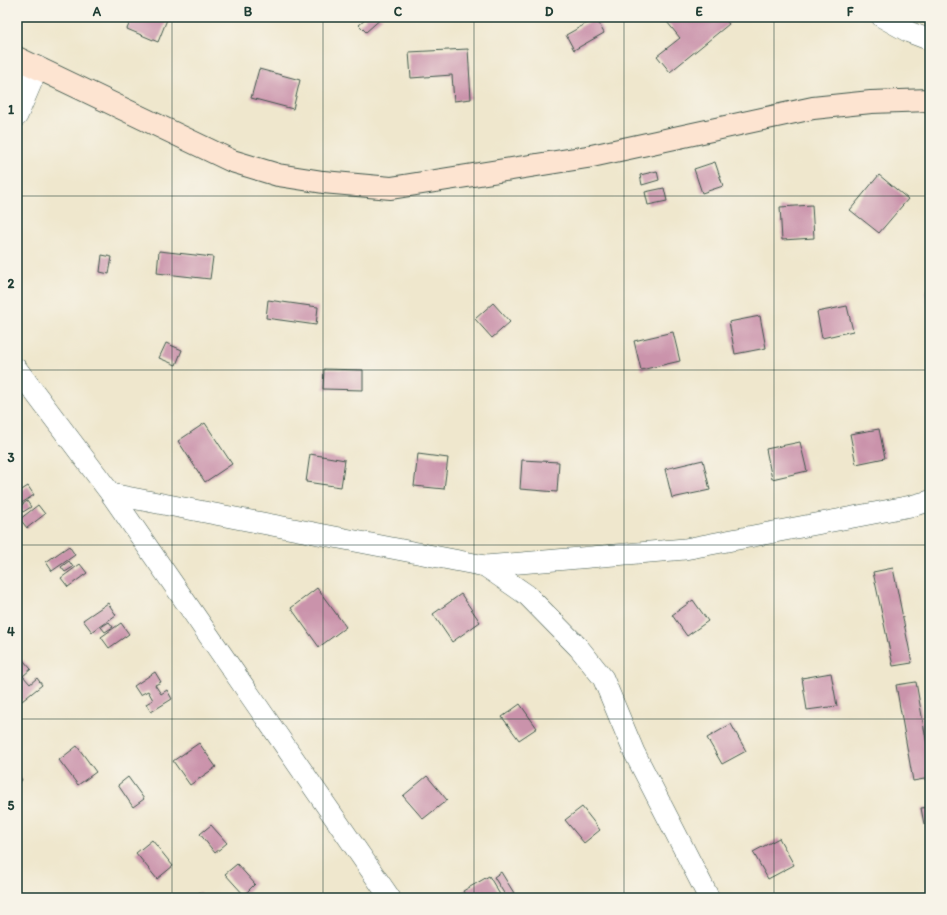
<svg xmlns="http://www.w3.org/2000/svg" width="947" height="915" font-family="Itim,sans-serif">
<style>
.building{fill:#ca93ab}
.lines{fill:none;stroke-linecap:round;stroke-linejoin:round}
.street-casing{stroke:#3e564b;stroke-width:22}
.secondary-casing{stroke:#3e564b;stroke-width:24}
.street{stroke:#fff;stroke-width:21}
.secondary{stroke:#fde4d1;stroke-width:22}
.grid{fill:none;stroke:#1f3d34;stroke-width:1;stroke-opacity:0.55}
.neatline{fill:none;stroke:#1f3d34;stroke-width:1.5}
.grid-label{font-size:13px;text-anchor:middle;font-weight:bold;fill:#1f3d34}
</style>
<rect width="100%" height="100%" fill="#f7f3e8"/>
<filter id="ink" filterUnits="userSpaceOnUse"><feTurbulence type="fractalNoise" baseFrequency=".025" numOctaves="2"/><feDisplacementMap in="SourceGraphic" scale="8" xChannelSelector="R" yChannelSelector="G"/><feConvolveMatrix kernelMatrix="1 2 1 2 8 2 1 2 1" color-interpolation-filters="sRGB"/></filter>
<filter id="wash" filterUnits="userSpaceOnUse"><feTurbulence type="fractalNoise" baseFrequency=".012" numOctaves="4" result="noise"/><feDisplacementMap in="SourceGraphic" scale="16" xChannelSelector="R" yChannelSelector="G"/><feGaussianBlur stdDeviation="0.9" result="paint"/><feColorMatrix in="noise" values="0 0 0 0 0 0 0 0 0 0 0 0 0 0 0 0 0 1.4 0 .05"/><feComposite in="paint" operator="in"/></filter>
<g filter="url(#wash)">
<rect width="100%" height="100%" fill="#efe7cd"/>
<g id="blocks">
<g class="building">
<path d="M132,17h36l-10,25 -31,-13z"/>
<path d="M364,17h19l-17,15 -7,-7 7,-6z"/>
<path d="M624,17h11l-6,5z"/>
<path d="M663,17h35l4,4 4,-4h17l6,7 -59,48 -13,-16 23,-18z"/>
<path d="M596,18l8,15 -30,17 -8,-15z"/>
<path d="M468,49l3,50 -17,2 -2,-26 -41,3 -2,-26z"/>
<path d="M259,69l41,11 -7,29 -42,-11z"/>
<path d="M715,162l8,24 -21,7 -8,-24z"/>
<path d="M657,171l2,9 -17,5 -2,-10z"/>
<path d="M879,175l29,24 -29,34 -29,-23z"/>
<path d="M664,188l3,13 -19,4 -3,-13z"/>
<path d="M812,205l2,33 -32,2 -2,-33z"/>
<path d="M159,251l54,6 -3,22 -53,-6z"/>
<path d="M102,255l10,2 -3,17 -9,-2z"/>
<path d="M930,290v21h-1l-4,-20z"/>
<path d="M268,300l50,7 -2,18 -50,-7z"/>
<path d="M493,303l17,19 -18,16 -17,-19z"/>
<path d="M847,306l6,25 -31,7 -5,-26z"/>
<path d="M760,316l6,32 -31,6 -6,-32z"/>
<path d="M673,332l7,29 -39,9 -7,-29z"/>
<path d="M166,343l16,7 -6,15 -17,-7z"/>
<path d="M324,369l39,1v20l-40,-1z"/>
<path d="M205,423l27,41 -27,18 -27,-41z"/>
<path d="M879,429l6,29 -29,6 -6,-30z"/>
<path d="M800,442l7,29 -35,8 -6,-30z"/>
<path d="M310,454l35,6 -4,27 -35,-5z"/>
<path d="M418,454l30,4 -4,31 -30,-3z"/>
<path d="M522,460l37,2 -2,30 -37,-3z"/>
<path d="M703,460l7,30 -38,8 -7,-29z"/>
<path d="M28,486l6,9 -17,11v-13z"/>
<path d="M27,501l4,6 -8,5 -4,-5z"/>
<path d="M38,505l7,9 -18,14 -7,-9z"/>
<path d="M69,546l6,9 -23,16 -6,-9z"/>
<path d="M69,561l4,6 -8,5 -4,-5z"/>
<path d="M80,564l7,9 -19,14 -7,-9z"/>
<path d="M893,568l19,95 -19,3 -20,-94z"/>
<path d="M317,588l29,39 -27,20 -28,-39z"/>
<path d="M461,594l19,28 -28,20 -19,-28z"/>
<path d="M693,600l15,21 -21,15 -15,-21z"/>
<path d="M108,603l8,12 -24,17 -9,-12z"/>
<path d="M109,622l4,5 -8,5 -4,-5z"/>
<path d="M121,623l8,11 -20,14 -8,-11z"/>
<path d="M23,660l8,9 -8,7 7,8 7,-6 5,7 -20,16 -5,-5v-6l3,-3 -3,-3v-19z"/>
<path d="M155,672l6,10 -6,3 6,9 6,-4 5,9 -21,13 -5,-8 7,-4 -5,-9 -8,4 -6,-9z"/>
<path d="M831,673l6,33 -30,4 -5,-32z"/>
<path d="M916,682l14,80v16l-17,3 -17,-96z"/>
<path d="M520,704l17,24 -18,12 -17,-23z"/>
<path d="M731,724l15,27 -24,13 -15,-26z"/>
<path d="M199,743l17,24 -26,18 -17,-24z"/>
<path d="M77,746l19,26 -18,13 -19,-25z"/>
<path d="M17,773l5,7 -5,5z"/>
<path d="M427,776l20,24 -24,19 -20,-23z"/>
<path d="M128,777l16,22 -11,8 -15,-22z"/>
<path d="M582,807l18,23 -16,13 -19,-23z"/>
<path d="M930,807v16l-6,1 -3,-16z"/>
<path d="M211,825l16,18 -12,10 -15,-19z"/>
<path d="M779,838l15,27 -26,14 -15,-27z"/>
<path d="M152,840l21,26 -16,13 -21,-26z"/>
<path d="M237,864l18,20 -11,11 -19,-21z"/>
<path d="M501,872l13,21 -7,5 -13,-21z"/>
<path d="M489,876l13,22h-35l-4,-7z"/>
<path d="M200,892l4,6h-11z"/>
</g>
</g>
</g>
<g filter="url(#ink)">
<use href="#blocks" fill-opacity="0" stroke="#3e564b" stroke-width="1"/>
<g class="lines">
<g class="street-casing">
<g id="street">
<path d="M882,17l27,15 21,8"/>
<path d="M17,116l21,-49"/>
<path d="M17,369l94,125 279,404"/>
<path d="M111,494l374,72 42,29 52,53 24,30 31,74 75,146"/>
<path d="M485,566l200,-17 226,-43 19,-5"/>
</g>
</g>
<g class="secondary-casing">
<path id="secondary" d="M17,58l215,103 46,14 45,7 68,6 196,-31 226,-49 58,-6 59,-2"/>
</g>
<use href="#street" class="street"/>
<use href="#secondary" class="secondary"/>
</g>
</g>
<path class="grid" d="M172,17v881M323,17v881M474,17v881M624,17v881M774,17v881M17,196h913M17,370h913M17,545h913M17,719h913"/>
<rect width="947" height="915" fill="none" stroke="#f7f3e8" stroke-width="44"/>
<rect x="22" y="22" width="903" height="871" class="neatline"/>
<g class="grid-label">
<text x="97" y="16">A</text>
<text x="248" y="16">B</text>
<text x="398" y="16">C</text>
<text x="549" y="16">D</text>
<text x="699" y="16">E</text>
<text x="850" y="16">F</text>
<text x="11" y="114">1</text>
<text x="11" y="288">2</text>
<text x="11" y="462">3</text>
<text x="11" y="636">4</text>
<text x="11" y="810">5</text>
</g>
</svg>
